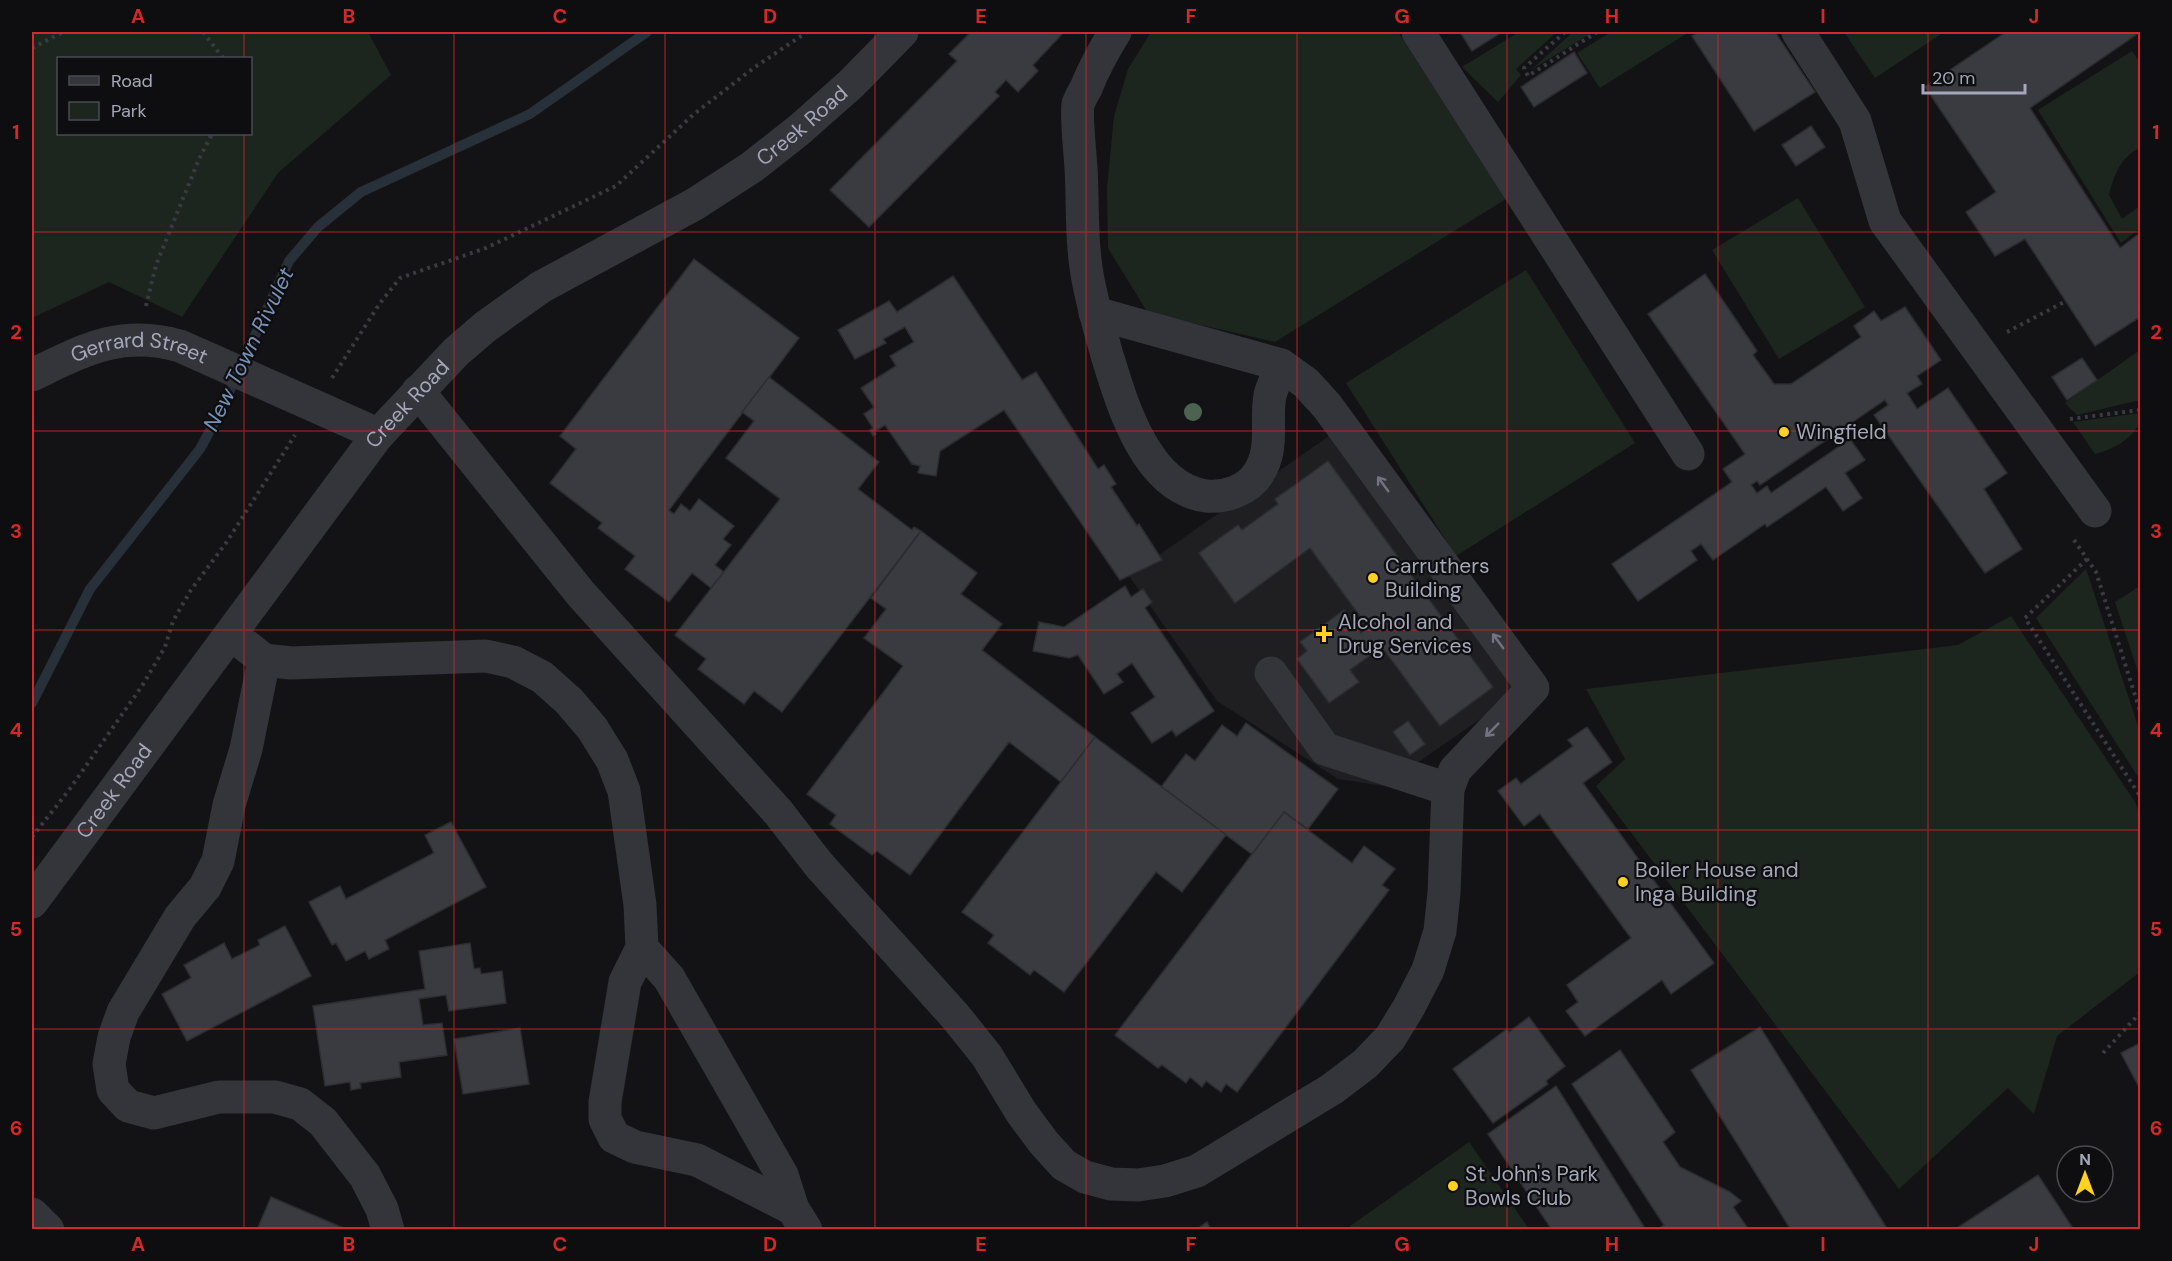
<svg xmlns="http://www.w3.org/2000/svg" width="2172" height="1261" font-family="'DM Sans',sans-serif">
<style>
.built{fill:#1f1f22}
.green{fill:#1d251f;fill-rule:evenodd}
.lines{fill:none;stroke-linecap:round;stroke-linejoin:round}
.stream{stroke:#28303a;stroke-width:10}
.building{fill:#3a3b40;stroke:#2d2d31;stroke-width:1.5}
.path{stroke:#3a3b42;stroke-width:4;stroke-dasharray:3 4.5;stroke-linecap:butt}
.minor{stroke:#34343b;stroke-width:33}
.tree{fill:#4b6350}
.oneway{stroke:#71737f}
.grid{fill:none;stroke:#d62828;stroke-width:1.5;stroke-opacity:0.55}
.poi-dot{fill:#ffd121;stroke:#0e0e10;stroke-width:2}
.labels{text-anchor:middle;stroke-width:4.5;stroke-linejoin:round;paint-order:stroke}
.street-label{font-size:21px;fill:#a3a7b7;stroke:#0e0e10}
.poi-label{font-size:21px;fill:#a3a7b7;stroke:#0e0e10;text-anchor:start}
.water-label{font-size:22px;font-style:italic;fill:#7690b6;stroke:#0e0e10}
.neatline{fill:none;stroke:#d62828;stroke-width:2}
.grid-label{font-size:20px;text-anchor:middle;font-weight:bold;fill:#d62828}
</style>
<rect width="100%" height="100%" fill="#131315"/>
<path class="built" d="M1336,431l183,261 -135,94 -46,-7 -121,-78 -88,-125z"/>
<g class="green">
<path d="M32,32h336l23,43 -113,98 -96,144 -73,-35 -77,36zM58,58h192v76h-192z"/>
<path d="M1151,32h247l108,167 -231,143 -127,-29 -40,-65 -1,-60 7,-72 14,-47z"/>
<path d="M1519,32h38l-41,37 5,6 -23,27 -36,-35z"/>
<path d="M1573,32h20l-62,38z"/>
<path d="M1611,32h78l-89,56 -23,-35z"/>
<path d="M1844,32h100l-69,46z"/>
<path d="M2132,51l8,12v85c-19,8 -26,27 -31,47l13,24 18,-13v22l-19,15 -83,-133z"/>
<path d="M1798,198l67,109 -86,52 -67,-109z"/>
<path d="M1526,270l109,173 -179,113 -110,-173z"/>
<path d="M2140,350v50l-63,15 -12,-12z"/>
<path d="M2140,413c1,23 -26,36 -45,41l-22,-32z"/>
<path d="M2086,569l54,163v48l-104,-162z"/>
<path d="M2140,586v92l-25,-76z"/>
<path d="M2011,616l124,186 5,13v157l-83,64 -23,78 -26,-26 -109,101 -303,-403 29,-27 -39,-70 372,-44z"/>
<path d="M1469,1142l60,87h-183z"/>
</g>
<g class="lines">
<path class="stream" d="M32,703l58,-114 110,-140 20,-37 69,-151 29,-34 43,-35 169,-78 117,-82"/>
</g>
<g class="building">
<path d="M971,32h93l-31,33 5,6 -20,21 -12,-12 -11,12 4,4 -130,131 -39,-37 127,-129 -8,-7z"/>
<path d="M1460,32h42l-30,19z"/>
<path d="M1699,32h76l40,60 -61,39 -62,-95z"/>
<path d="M2006,32h134l-110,76 90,140 20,-15v84l-45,29 -70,-107 -30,17 -29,-44 30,-20 -71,-105z"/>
<path d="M1574,52l13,21 -53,34 -13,-20z"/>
<path d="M1811,126l14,21 -29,19 -14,-21z"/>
<path d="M694,259l105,79 -130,172 5,4 7,-10 9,7 9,-12 35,27 -11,13 8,6 -16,20 9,7 -13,16 -19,-15 -23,29 -44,-33 10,-13 -37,-28 4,-5 -52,-40 26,-34 -16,-13z"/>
<path d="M1705,274l52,77 -4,4 21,29h17l70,-47 -7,-11 20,-15 7,10 24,-14 36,53 -24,16 5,8 -15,9 10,16 31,-21 59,85 -23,16 38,60 -37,24 -111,-158 14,-10 -3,-5 -125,85 -3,-4 -6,4 6,8 10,-7 4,7 79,-54 15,21 -20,13 17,25 -19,13 -17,-24 -59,40 -2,-3 -52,36 -12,-16 -10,7 6,9 -59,41 -26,-37 120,-82 -9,-13 22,-15 -97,-140z"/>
<path d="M953,276l69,104 14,-8 62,97 6,-4 12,19 -5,3 26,39 2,-2 23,36 -42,20 -116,-170 -64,41 -4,25 -18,-3 2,-7 -8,-2 -27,-39 -11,7 2,2 -3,2 -3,-6 3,-2 -9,-14 10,-7 -13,-19 35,-22 -6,-10 24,-14 -9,-15 -22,12 3,4 -31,16 -17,-29 51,-29 8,11z"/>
<path d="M2082,358l15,22 -30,20 -15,-23z"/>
<path d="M769,377l110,85 -21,27 54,41 2,-3 7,4 -139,181 -28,-21 -10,13 -46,-35 8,-10 -31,-24 105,-136 -54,-41 28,-37 -12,-9z"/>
<path d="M1328,461l165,226 -53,39 -58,-79 -32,23 9,12 -30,21 -32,-44 10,-8 -7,-9 44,-32 17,23 7,-6 -58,-79 -75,55 -36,-50 39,-28 4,5 36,-26 -3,-5z"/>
<path d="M921,531l56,42 -16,21 41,30 -20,26 113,87 -34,45 -52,-40 -99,133 -33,-24 -5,4 -42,-31 6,-9 -29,-21 96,-128 -39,-28 22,-29 -15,-11z"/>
<path d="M1125,586l6,11 12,-8 9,13 -7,6 69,103 -38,25 -4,-6 -20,13 -21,-30 24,-16 -23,-34 -15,11 6,8 -19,12 -26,-39 -9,3 -36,-7 6,-29 25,5z"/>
<path d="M1408,721l17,23 -15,11 -17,-23z"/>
<path d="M1246,723l92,66 -30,40 -24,-17 -31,43 -92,-68 25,-33 9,7 27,-36 15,11z"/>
<path d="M1587,727l25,35 -29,21 131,180 -43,31 -9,-14 -77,56 -19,-25 12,-9 -11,-17 64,-47 -91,-124 -16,12 -26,-35 18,-13 5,6 52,-38 -5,-6z"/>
<path d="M1095,737l131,98 -44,57 -26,-20 -92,120 -30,-22 -4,5 -42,-32 6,-8 -32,-23z"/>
<path d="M1284,812l68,51 12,-17 31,23 -13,16 7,5 -152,202 -11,-8 -5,8 -15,-11 -4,6 -12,-10 -4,6 -24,-18 -4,3 -43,-33z"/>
<path d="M451,822l35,65 -101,53 4,9 -20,10 -4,-8 -19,10 -10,-18 -4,2 -23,-43 31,-16 6,13 88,-46 -9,-18z"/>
<path d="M285,926l26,50 -124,65 -25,-47 29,-16 -7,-13 40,-22 8,16 28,-14 -2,-5z"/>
<path d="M470,943l4,26 6,-1 1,6 21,-3 4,32 -57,8 -3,-16 -27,4 4,26 19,-2 5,32 -48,7 2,15 -41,6 1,5 -10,2 -1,-8 -25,4 -12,-80 112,-17 -6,-38z"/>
<path d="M1529,1017l36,49 -19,15 2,3 -55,39 -40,-54 54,-40 2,3z"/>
<path d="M1760,1027l128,203h-97l-100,-160z"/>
<path d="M520,1028l9,56 -66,10 -9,-55z"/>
<path d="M2140,1043v46l-19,-36z"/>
<path d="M1620,1050l55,82 -12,10 17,25 50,25 11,9 -8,6 16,23h-92l7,-5 -92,-141z"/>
<path d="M1556,1086l90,144h-94l-64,-96z"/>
<path d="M2038,1175l36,55h-120z"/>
<path d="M271,1197l77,33h-91z"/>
<path d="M1207,1222l4,8h-15z"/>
</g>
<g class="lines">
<g class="path">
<path d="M203,32l20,26"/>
<path d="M1565,32l-41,36 4,8 69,-44"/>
<path d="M32,48l31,-16"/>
<path d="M146,306l10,-41 43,-106 13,-25"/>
<path d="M2007,332l59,-31"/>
<path d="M332,378l48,-75 20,-25 86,-30 130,-62 78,-72 61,-47 52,-35"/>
<path d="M2070,419l70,-9"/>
<path d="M2074,540l22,32 44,139"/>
<path d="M2087,559l-62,59 115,178"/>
<path d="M32,837l37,-47 73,-104 23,-39 8,-26 18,-31 35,-47 69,-108"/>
<path d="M2103,1053l37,-40"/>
</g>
<g class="minor">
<path d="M1115,32c-11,18 -21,36 -29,56 -3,5 -6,11 -8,16 -2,13 2,48 3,64 2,32 0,67 5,99 4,30 13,59 21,88 15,49 39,133 99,141 19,2 42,-6 52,-22 17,-25 7,-52 12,-79 3,-10 8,-20 11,-30"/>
<path d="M1418,32l270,422"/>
<path d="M1798,32l57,89 30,100 210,290"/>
<path id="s1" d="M32,375c52,-25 89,-46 148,-29l184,82 13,8"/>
<path d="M418,391l163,203 197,218 41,53 136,151 32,40 34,56 23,31 20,22 21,12 26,7 27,1 27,-4 32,-10 135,-82 33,-25 25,-26 19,-31 19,-37 12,-39 4,-38 4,-104 7,-19 78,-82 -206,-282 -21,-23 -25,-18 -186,-52"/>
<path d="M231,634l33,26 27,3 195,-7 27,6 29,15 27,24 23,27 20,32 12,31 16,114 2,43 -17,34 -20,120v17l9,18 21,10 62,13 96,49 13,21"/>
<path d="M264,660l-18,89 -17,56 -11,56 -13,26 -25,30 -57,95 -9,25 -5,27 4,26 15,16 26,7 65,-16h56l25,7 23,18 42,54 17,33 6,21"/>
<path d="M1271,673l54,76 123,40"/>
<path id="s2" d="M32,902l345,-466 79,-84 29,-25 56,-40 154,-83 57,-37 47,-37 52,-46 51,-52"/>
<path d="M642,948l27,30 113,197 11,34"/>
<path d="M32,1214l16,16"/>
</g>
</g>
<circle class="tree" cx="1193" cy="412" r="9"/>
<defs><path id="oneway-shaft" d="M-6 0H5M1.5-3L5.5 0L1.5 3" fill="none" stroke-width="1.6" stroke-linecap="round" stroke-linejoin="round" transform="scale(1.5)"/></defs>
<g class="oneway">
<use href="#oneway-shaft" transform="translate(1383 484) rotate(-126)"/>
<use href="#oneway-shaft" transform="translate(1498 641) rotate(-126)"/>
<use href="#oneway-shaft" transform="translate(1492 730) rotate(135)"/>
</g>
<path class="grid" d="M244,32v26M454,32v1198M665,32v1198M875,32v1198M1086,32v1198M1297,32v1198M1507,32v1198M1718,32v1198M1928,32v1198M244,134v1096M32,232h2108M32,431h2108M32,630h2108M32,830h2108M32,1029h2108"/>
<g class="poi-dot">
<circle cx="1784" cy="432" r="6"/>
<circle cx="1373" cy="578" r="6"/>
<path d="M1321 625h6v6h6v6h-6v6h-6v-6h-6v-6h6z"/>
<circle cx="1623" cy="882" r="6"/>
<circle cx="1453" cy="1186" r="6"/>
</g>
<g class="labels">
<g class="street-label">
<text dy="7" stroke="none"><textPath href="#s2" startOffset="1110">Creek Road</textPath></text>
<text dy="7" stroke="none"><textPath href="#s1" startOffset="114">Gerrard Street</textPath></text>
<text dy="7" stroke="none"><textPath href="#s2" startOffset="624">Creek Road</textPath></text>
<text dy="7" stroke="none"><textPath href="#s2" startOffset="138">Creek Road</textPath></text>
</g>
<g class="poi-label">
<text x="1796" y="439">Wingfield</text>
<text x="1385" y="573">Carruthers<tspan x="1385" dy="24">Building</tspan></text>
<text x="1338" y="629">Alcohol and<tspan x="1338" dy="24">Drug Services</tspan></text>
<text x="1635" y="877">Boiler House and<tspan x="1635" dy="24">Inga Building</tspan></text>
<text x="1465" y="1181">St John's Park<tspan x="1465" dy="24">Bowls Club</tspan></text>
</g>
<g class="water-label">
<text transform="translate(248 349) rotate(-64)" y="8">New Town Rivulet</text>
</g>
</g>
<rect width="2172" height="1261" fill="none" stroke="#0e0e10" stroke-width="66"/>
<rect x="57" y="57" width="195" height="78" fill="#0e0e10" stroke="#4a4b53" stroke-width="1.5"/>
<rect x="69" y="76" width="30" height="9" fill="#34343b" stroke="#4a4b53" stroke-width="1.5"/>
<text x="111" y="87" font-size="18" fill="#a3a7b7">Road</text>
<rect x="69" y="102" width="30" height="18" fill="#1d251f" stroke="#4a4b53" stroke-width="1.5"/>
<text x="111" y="117" font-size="18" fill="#a3a7b7">Park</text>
<g transform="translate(2085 1174)"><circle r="28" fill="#0e0e10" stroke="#4a4b53" stroke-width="1.5"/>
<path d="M0-4.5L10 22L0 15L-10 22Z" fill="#ffd121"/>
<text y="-9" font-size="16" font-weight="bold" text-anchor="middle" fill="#a3a7b7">N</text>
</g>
<path d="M1923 84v9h102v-9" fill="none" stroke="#a3a7b7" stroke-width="3"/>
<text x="1932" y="84" font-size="18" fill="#a3a7b7" stroke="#0e0e10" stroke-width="4.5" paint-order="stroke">20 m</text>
<rect x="33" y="33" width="2106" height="1195" class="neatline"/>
<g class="grid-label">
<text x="138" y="23">A</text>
<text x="349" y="23">B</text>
<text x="560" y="23">C</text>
<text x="770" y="23">D</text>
<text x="981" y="23">E</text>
<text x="1191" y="23">F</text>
<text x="1402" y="23">G</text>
<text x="1612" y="23">H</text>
<text x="1823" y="23">I</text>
<text x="2034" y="23">J</text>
<text x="16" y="139">1</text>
<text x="2156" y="139">1</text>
<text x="16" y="339">2</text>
<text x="2156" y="339">2</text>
<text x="16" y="538">3</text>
<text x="2156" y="538">3</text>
<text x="16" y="737">4</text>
<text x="2156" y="737">4</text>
<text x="16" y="936">5</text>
<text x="2156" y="936">5</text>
<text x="16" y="1135">6</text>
<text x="2156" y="1135">6</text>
<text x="138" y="1251">A</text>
<text x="349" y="1251">B</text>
<text x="560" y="1251">C</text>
<text x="770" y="1251">D</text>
<text x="981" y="1251">E</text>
<text x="1191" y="1251">F</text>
<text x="1402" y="1251">G</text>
<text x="1612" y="1251">H</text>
<text x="1823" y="1251">I</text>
<text x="2034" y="1251">J</text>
</g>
</svg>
